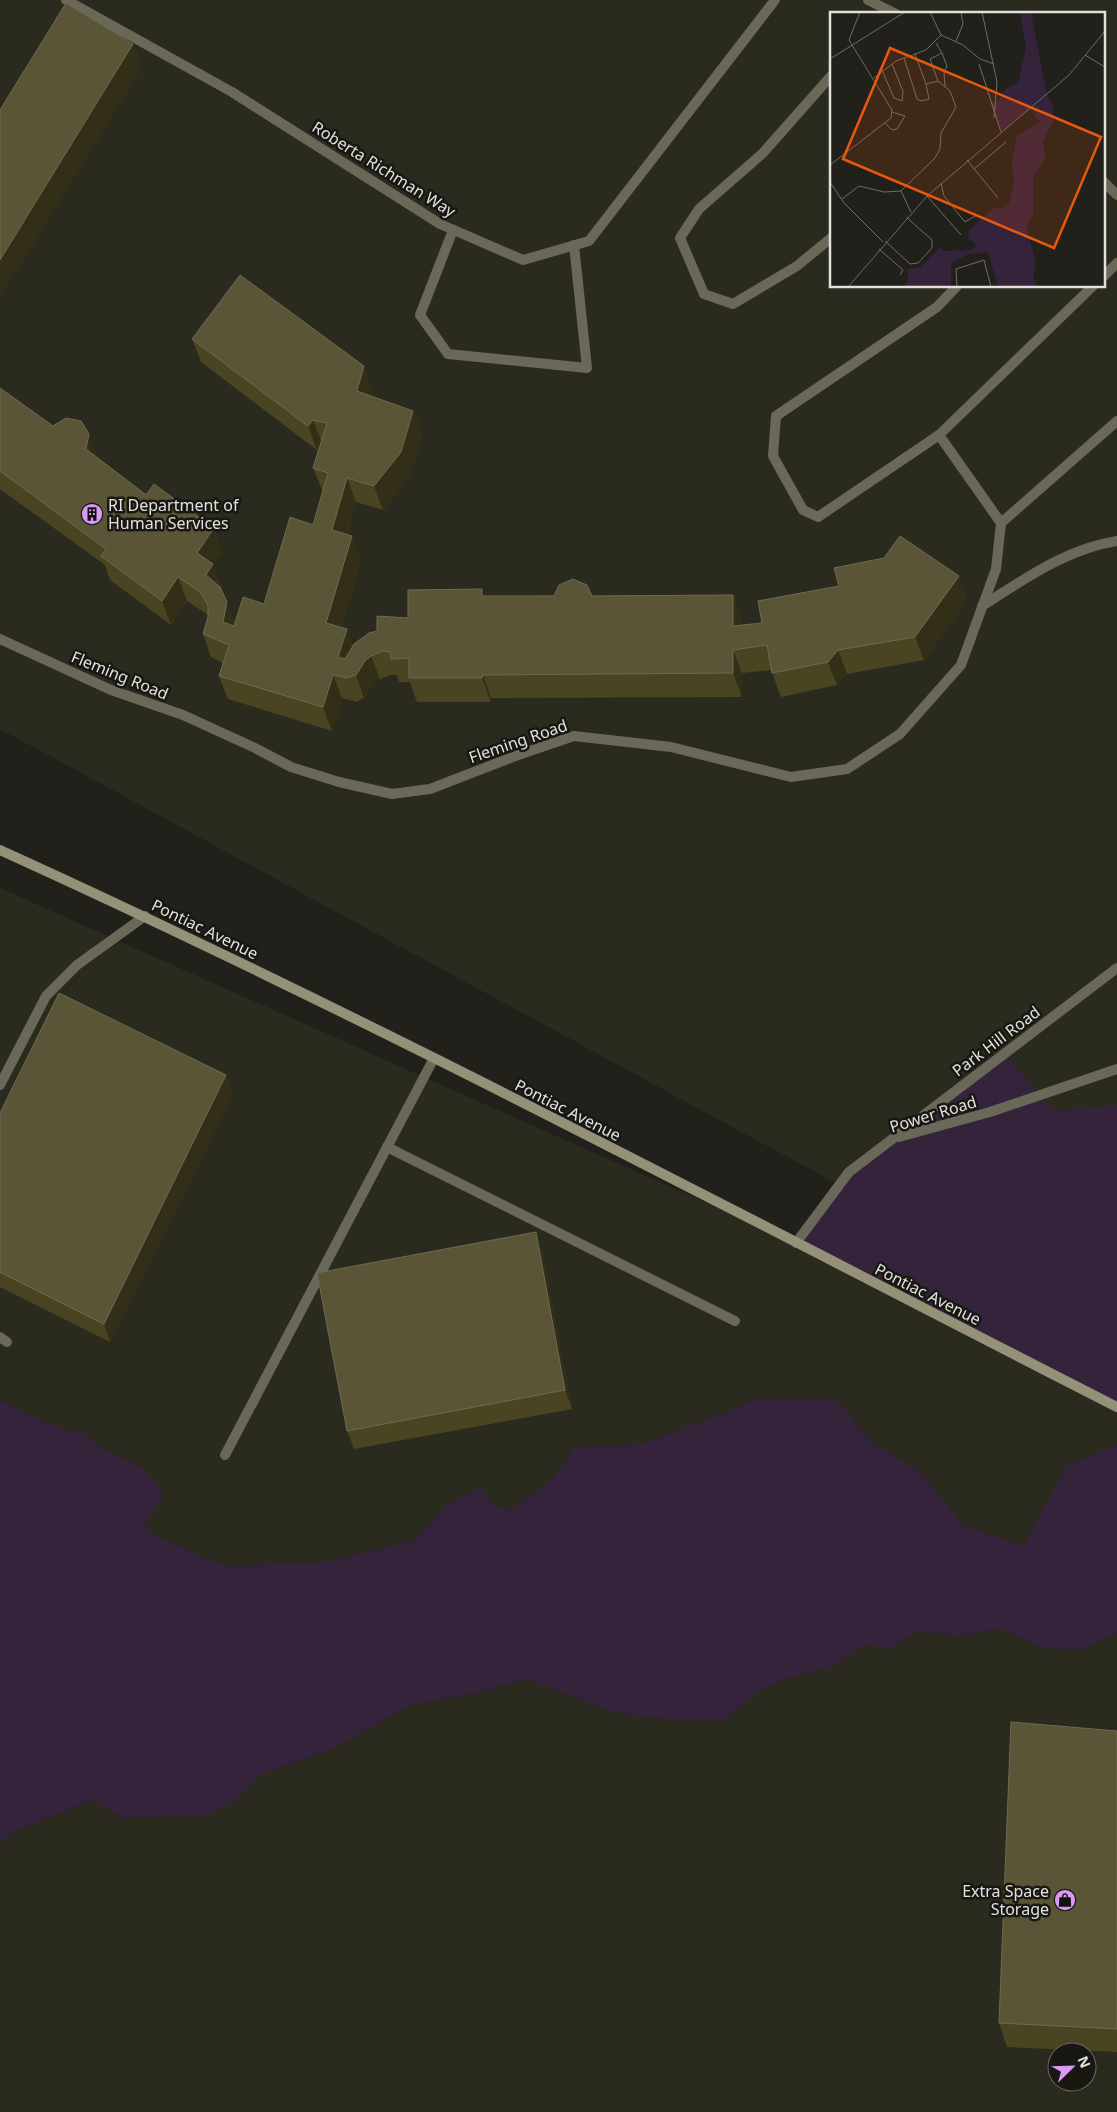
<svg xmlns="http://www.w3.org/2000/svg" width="1117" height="2112" font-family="'Noto Sans',sans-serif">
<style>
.built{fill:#2b2a1e;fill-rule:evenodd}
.green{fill:#35233c}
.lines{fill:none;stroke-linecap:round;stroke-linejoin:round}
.service{stroke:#6a6859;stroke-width:10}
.minor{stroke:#6a6859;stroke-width:10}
.secondary{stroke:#959178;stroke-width:10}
.wall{fill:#494422}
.shaded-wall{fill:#322e17}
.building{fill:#595536;stroke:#6e6b51}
.labels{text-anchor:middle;stroke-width:5;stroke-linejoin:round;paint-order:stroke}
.street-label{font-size:16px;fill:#e2e1de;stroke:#181712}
.poi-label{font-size:16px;fill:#e2e1de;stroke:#181712;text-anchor:start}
.inset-road{fill:none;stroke:#6e6d69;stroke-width:1}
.view{fill:#e8590c;fill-opacity:0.15;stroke:#e8590c;stroke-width:2.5}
.inset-edge{fill:none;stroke:#e2e1de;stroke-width:2.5}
</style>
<rect width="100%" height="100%" fill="#21201b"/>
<g class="built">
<path d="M0,0h1117v1318l-184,-82 -933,-507zM831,14h272v272h-272z"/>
<path d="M0,888l794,354 323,164v39l-51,21 -41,80 -59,-19 -47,-56 -48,-29 -31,-38 -12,-8 -5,4h-68l-111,44 -69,3 -24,34 -40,29 -15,-3 -50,-1 -31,34 -88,22 -102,4 -70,-30 -12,-10 -2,-59 -46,-22 -13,-14 -14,1 -68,-32z"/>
<path d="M997,1628l43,19 38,4 39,-17v478h-1117v-269l12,-10 81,-33 31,18 115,-20 20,-23 74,-26 78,-44 61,-11 55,-15 77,30 45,9 75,3 33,-28 28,-14 47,-12 32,-23 25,5 29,-18 40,6zM1057,2052h30v30h-30z"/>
</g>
<g class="green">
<path d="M1003,1052l50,59 64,-5v300l-313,-165 49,-71z"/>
<path d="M828,1396l12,8 31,38 48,29 47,56 58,19 42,-80 51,-21v189l-39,17 -38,-4 -43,-19 -39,9 -40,-6 -29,18 -25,-5 -32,23 -47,12 -28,14 -33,28 -75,-3 -45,-9 -77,-30 -55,15 -61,11 -78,44 -74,26 -20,23 -31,17 -84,3 -32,-18 -80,33 -12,10v-443l68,32 14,-1 13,14 46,22 23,26 -20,33 11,10 70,30 102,-4 88,-22 31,-34 33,-19 17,20 15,3 40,-29 24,-34 69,-3 111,-44h68z"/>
</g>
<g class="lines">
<g class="service">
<path d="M868,0l28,14"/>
<path d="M831,76l-68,77 -64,56 -19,29 24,56 29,10 64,-38 34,-28"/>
<path d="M1103,181l14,14"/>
<path d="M453,230l-33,85 28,39 139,14 -13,-123"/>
<path d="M1103,277l14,-14"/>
<path d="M1093,286l-154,149 62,88 116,-102"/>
<path d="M939,435l-121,82 -15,-7 -30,-54 3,-40 161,-109 20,-21"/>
<path d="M996,569l5,-46"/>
<path d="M982,606c43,-27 84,-57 135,-65"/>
<path d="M0,1085l46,-89 31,-31 68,-49"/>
<path d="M387,1147l348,174"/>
<path d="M0,1337l7,5"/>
<path d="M225,1455l209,-397"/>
</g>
<g class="minor">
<path d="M66,0l166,92 208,132 83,36 66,-19 186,-241"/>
<path d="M0,639l111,51 72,25 72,33 36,19 48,15 53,12 38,-5 88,-34 56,-19 97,11 120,30 56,-8 53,-35 61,-69 35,-96"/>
<path d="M899,1137l91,-25 127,-43"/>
<path d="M796,1243l53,-71 268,-204"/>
</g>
<path class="secondary" d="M0,850c379,172 746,368 1117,557"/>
</g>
<g class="wall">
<path d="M192,339l181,51 -2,6 42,15 9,23 -12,41 -27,35 -27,-8 -9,33 14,25 -20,67 6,2 6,17 24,-15 31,-13 77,-22 248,-1 8,24v6l21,-2 197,-47 8,24 -43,60 -77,14 -10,11 -56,12 -10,-27 -29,3v24l-251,1v4h-74l-7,-20h-11l-2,-7h-6l-11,4 -7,6 -9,13 -8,4 -14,-4 -10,33 -104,-32 -9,-23 4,-13 -12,-6 -8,-23 5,-17v-2l-21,-14 -16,24 -61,-45 -5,-15 -105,-76v-101l98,70 125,94 -10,13 9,23 -1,2 14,34 29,-20 49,-79 10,-33 -10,-24 7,-23 -3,5 -116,-88z"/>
<path d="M226,1075l7,19 -123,248 -110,-55v-174z"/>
<path d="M542,1251l30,158 -218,40 -7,-18z"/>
<path d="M1117,1731v321l-110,-5 -8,-24z"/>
</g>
<g class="shaded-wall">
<path d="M133,44l9,24 -142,230v-38z"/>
<path d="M364,366l9,24 -8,25 -8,-24z"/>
<path d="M413,411l9,23 -12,41 -27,35 -9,-24z"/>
<path d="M313,420l9,23 -5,7 -9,-24z"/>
<path d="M89,434l9,24 -12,-9z"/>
<path d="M347,478l9,24 -15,52 -9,-24z"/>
<path d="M214,528l9,24 -10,13 9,23 -8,11 -17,-46z"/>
<path d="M352,536l9,24 -26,86 -9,-23z"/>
<path d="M959,576l8,24 -43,60 -9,-23z"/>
<path d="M178,577l9,24 -16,24 -9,-24z"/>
<path d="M733,595l8,24v31l-8,-24z"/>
<path d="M227,602l8,23 -3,21 -9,-24z"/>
<path d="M347,629l8,23 -8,26 -9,-21z"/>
<path d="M733,650l9,23v24l-9,-24z"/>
<path d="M838,650l9,24 -10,11 -9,-23z"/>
<path d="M371,656l9,23 -7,6 -9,13 -8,-23 9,-14z"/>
<path d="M333,675l9,23 -10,33 -9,-24z"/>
<path d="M483,675l8,23v4l-9,-24z"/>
<path d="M226,1075l7,19 -123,248 -6,-18z"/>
<path d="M536,1232l6,19 30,158 -7,-19z"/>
</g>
<g class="building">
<path d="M66,3l67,41 -133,216v-150z"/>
<path d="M240,275l124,91 -7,25 56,20 -12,41 -27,34 -27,-8 -15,52 20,6 -26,87 21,6 -9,28 7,2 9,-15 15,-11 8,-2v-15l31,2v-28l74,-1v7h72l5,-11 14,-6 14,6 5,11 141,-1v31l29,-3 -4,-22 81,-15 -5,-18 50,-10 16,-22 59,40 -44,61 -77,13 -10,12 -56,11 -5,-28 -34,5v23l-250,2 -1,3h-73v-20l-18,1 -1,-7 -7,-1 -12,5 -6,5 -9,14 -9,3 -14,-3 -10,32 -104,-31 10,-31 -26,-11 5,-17v-12l-9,-14 -21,-14 -16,24 -61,-45 5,-7 -106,-78v-83l53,38 13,-8 15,3 8,13 -3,15 60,46 8,-11 60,44 -17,25 16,11 -7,11 14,12 7,15 -4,20 11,4 9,-29 21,7 26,-87 23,8 15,-52 -15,-5 14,-45 -14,-3 -5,6 -116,-87z"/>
<path d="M59,993l167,82 -122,249 -104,-52v-159z"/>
<path d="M536,1232l29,158 -218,41 -30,-158z"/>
<path d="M1011,1722l106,9v298l-118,-6z"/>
</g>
<defs>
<g id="building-disc" transform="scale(1.125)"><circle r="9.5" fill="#db99f5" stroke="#181712"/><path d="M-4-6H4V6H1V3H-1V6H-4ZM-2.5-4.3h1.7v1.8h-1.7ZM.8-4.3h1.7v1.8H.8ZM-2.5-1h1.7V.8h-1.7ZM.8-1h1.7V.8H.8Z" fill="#111"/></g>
<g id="shop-disc" transform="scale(1.125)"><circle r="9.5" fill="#db99f5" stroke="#181712"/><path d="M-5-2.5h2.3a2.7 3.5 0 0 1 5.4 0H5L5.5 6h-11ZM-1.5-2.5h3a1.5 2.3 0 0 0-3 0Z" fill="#111"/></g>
</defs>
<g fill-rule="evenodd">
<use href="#building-disc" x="92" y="514"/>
<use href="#shop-disc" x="1065" y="1900"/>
</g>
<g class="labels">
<g class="street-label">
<text transform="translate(384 169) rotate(32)" y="6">Roberta Richman Way</text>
<text transform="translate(120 675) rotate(22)" y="6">Fleming Road</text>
<text transform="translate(518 741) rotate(-19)" y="6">Fleming Road</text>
<text transform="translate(205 929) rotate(26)" y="6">Pontiac Avenue</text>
<text transform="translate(996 1041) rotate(-37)" y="6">Park Hill Road</text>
<text transform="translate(568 1110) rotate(27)" y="6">Pontiac Avenue</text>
<text transform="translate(933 1114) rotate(-17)" y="6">Power Road</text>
<text transform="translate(928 1294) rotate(27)" y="6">Pontiac Avenue</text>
</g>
<g class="poi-label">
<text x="108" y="511">RI Department of<tspan x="108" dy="18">Human Services</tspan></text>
<text x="1049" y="1897" text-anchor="end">Extra Space<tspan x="1049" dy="18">Storage</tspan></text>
</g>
</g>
<g transform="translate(830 12)">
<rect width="275" height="275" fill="#21201b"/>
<path d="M190,0h11l16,82 6,13v14l-10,21 2,17 -12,18v38l-7,11 10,36 -3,16 5,9h-40l-10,-35 -20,2 -17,10v23h-48l5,-7v-11l13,-2 19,-20 3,4 30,-1 3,-5 -8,-8 1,-7 26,-23 6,2 8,-6 5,-20 -2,-20 5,-28 23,-13 -6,-7v-10l-32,26 -12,-28 8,-2 8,-13 12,-5 8,-35z" fill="#35233c"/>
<path class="inset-road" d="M100,0l11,23 22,10 17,14 14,5M152,0l15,70 -3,36M126,29l7,-17 -2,-12M112,41l5,13 -3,7 1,14M85,42l11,30 12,-3 -8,-22 12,-6 -6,-10M255,43l20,12M74,46l13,41 4,2 8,-2 -3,-15M0,47l75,-47M149,52l22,68M52,58l12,28 8,3 1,-10 -11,-27M44,66l22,-17 30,-11 15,-15M55,111l7,7 5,-1 8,-13 -13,-4M137,148l31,38M0,153l61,-47 1,-8 -43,-70 11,-28M144,157l32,-27M0,170l14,21 39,39M111,171l3,13 21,26 12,-7M71,179l10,21M97,184l34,39M12,187l17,-13 25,6 17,-1 34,-33 5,-9 1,-16 15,-26 -6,-16 -12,-10M55,229l25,23 8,-1 14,-15v-8l-26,-23M49,237l24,21 -3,5M18,275l79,-91 142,-121 36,-44M127,275l-1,-18 28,-9 7,27"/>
<path class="view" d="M60,36l211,89 -47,111 -211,-89z"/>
<rect width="275" height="275" class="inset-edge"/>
</g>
<g transform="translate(1072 2067) rotate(67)"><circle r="24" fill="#181712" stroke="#696864"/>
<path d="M0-4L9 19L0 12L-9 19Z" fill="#db99f5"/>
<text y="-8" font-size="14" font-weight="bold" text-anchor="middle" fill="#e2e1de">N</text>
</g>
</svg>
